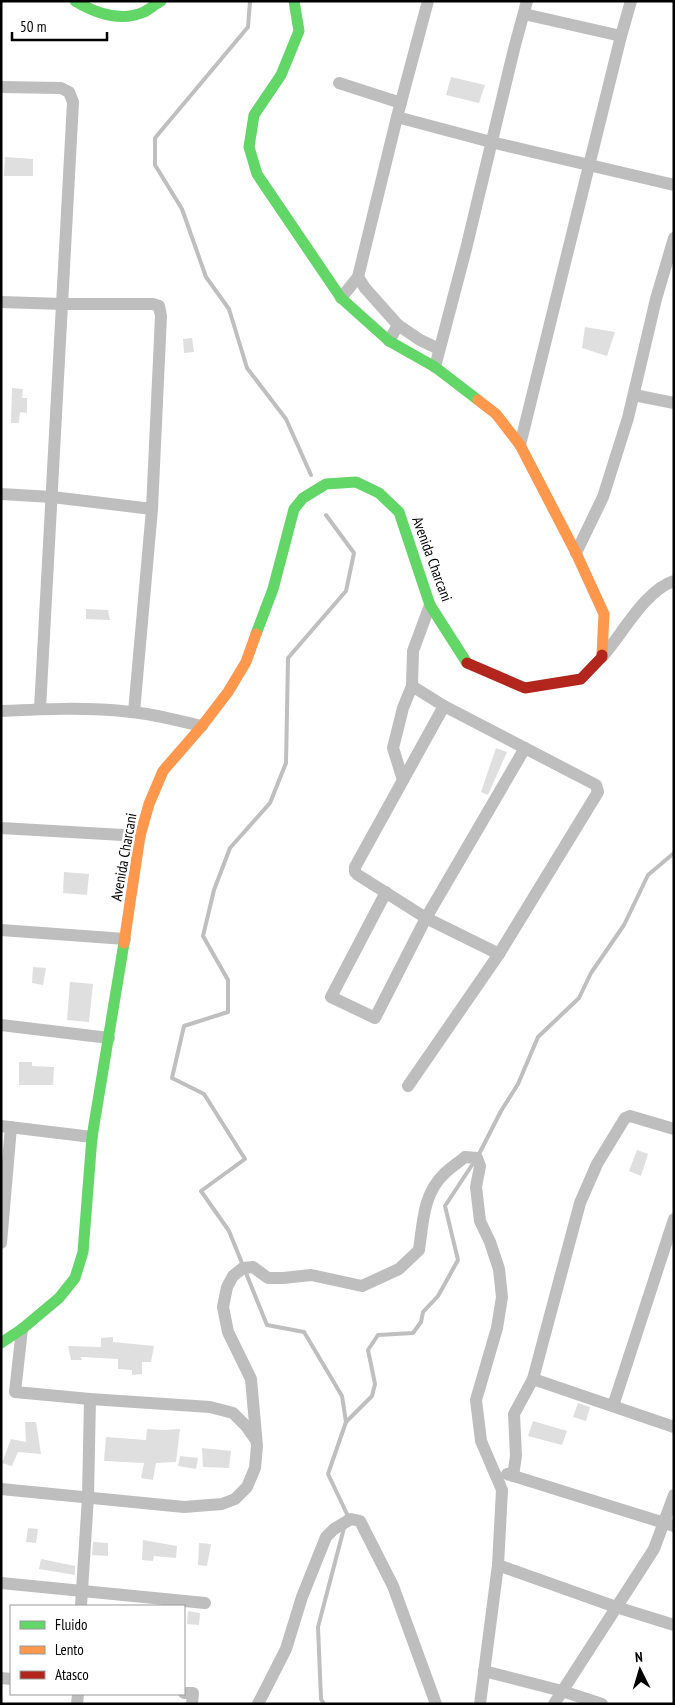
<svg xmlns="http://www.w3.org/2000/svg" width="675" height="1705" font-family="'PT Sans Narrow',sans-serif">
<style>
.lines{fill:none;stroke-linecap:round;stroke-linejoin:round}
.stream{stroke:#bfbfbf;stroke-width:4}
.building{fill:#dfdfdf}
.street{stroke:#bebebe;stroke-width:12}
.fast{stroke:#63d668;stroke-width:11}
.slow{stroke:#ff974d;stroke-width:11}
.jam{stroke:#b3261e;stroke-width:11}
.labels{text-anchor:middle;stroke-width:5;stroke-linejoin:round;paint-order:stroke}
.street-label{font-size:15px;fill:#000;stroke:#fff}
</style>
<rect width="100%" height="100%" fill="#fff"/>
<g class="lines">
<g class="stream">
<path d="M250,1l-2,26 -93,111v27l27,44 24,68 23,32 18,59 39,51 25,56"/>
<path d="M326,515l28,38 -8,38 -58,67 -2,105 -16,40 -40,45 -16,42 -11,46 25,44v32l-44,14 -12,52 32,16 41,65 -44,32 28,40 38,94 37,7 38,64 4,26 -18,52 19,40 -1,5"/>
<path d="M478,1156l23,-45 17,-27 20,-47 41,-39 12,-25 33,-48 24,-50 26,-22"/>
<path d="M346,1422l26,-26 3,-12 -7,-34 10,-15 35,-2 8,-11 2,-10 15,-16 20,-36 -13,-54 29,-44"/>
<path d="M324,1704l-3,-5 -3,-72 26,-99"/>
</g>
</g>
<g class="building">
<path d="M451,77l34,8 -6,18 -33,-8z"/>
<path d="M5,157l28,2v17h-29z"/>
<path d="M585,327l30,5 -8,24 -25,-8z"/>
<path d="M192,338l2,14 -10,1 -1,-14z"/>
<path d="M12,388l11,1 -1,9h5v15l-7,-1 -1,11h-8z"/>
<path d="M86,609l22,1 2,10 -24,-1z"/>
<path d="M496,748l11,4 -19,43 -7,-3z"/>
<path d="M64,872l25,2 -2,21 -24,-2z"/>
<path d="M33,967l13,1 -3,17 -11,-2z"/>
<path d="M70,982l23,2 -4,38 -22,-2z"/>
<path d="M19,1062h13v4l22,1 -1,18h-34z"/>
<path d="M637,1150l11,4 -7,22 -12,-5z"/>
<path d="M113,1337v5l41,4 -3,16h-9v12l-10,1v-5l-14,-1v-10l-37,-2 1,3h-11l-3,-14 33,1v-9z"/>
<path d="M578,1403l12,4 -4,14 -13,-4z"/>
<path d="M533,1421l34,10 -5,14 -34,-9z"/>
<path d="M25,1422h11l5,32 -23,-2 -6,14 -10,-3 9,-24 15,3z"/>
<path d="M147,1429l17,1 16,-1 -4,33 -20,1 -3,17 -12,-2 3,-15 -40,-2 2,-24 40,3z"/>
<path d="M202,1448l29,3 -2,17 -26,-1z"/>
<path d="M180,1456l18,2 -2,11 -18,-3z"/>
<path d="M28,1528l10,1 -2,14 -10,-1z"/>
<path d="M143,1540l34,6 -1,12 -22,-2 -1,5 -11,-1z"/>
<path d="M93,1542l15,1v13l-16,-1z"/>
<path d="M199,1543l12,1 -4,22 -9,-1z"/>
<path d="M41,1559l34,7v9l-36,-6z"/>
<path d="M188,1611l12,2 -1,12 -12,-1z"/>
</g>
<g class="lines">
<g class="street">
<path d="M524,14l97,22"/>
<path d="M339,83l62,20"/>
<path d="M1,87l60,1 8,4 4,10 -33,607"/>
<path d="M397,117l94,25 183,43"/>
<path d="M358,277l7,11 33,37 -9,16"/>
<path d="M341,298l17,-21 39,-160 31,-116"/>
<path d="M1,302l62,2h90l6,2 2,10 -9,193 -18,203"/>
<path d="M398,325l22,15 19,9"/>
<path d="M435,367l31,-118 48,-200 13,-48"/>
<path d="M634,395l40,8"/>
<path d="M520,445l101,-409 10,-35"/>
<path d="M1,494l51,3 100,12"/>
<path d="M576,553l27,-56 25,-79 28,-119 18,-61"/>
<path d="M602,657c20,-22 43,-67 72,-76"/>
<path d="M444,706l-89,161v5l3,3 68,43 73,36"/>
<path d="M1,711c43,-2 87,-4 130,1 24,2 48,9 71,14"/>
<path d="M403,780l-10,-32 10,-40 9,-22"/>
<path d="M1,828l139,8"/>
<path d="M386,892l-55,105 44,21 51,-100 99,-170"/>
<path d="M1,930l124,9"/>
<path d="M1,1025l108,13"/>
<path d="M408,1086l91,-132 99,-162 -2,-7 -152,-79 -32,-20 1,-35 17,-46"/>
<path d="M1,1126l91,11"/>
<path d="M1,1243l10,-116"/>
<path d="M22,1329l-7,63 75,7 120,8 23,6 13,13 10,14"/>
<path d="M533,1379l141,48"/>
<path d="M613,1406l61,-187"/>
<path d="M507,1474l167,52"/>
<path d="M513,1476l3,-20 -2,-42 19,-35 47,-176 17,-39 28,-46 5,-2 44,13"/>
<path d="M1,1489l183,18 38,-3 13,-5 12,-12 8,-19 2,-22 -6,-67 -23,-47 -5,-25 4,-20 6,-11 10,-8 10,-1 15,11h15l28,-3 51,11 37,-17 20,-19c4,-27 4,-56 25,-76 6,-6 14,-11 21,-17l12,1 3,8 -4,21 4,34 10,21 9,27 3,28 -5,31 -21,72 5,41 21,49 -4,75 -18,139"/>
<path d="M498,1565l118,42 58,18"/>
<path d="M1,1583l204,20"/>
<path d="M81,1606l7,-109 2,-98"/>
<path d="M484,1671l78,20 40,13"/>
<path d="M1,1678l10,1"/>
<path d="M184,1693h9l-1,11"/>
<path d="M77,1704l1,-10"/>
<path d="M258,1704l28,-55 16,-52 24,-60 8,-8 17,-10 9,2 33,65 43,118"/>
<path d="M554,1704l100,-155 20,-54"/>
</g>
<g class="fast">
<path d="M75,1c20,12 46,21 69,11 6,-3 11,-8 17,-11"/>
<path d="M294,1l5,30 -18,44 -27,40 -5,32 8,27 84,124 48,43 46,26 43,33"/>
<path d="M256,634l17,-45 21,-80 9,-11 23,-14 30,-2 23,11 20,19 31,93 37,58"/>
<path d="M1,1343l21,-14 37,-31 16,-20 8,-26 9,-115 32,-194"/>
</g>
<g class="slow">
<path d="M478,400l18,14 24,31 56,108 28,61 -2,41"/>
<path d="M124,943l16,-107 9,-32 14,-33 39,-45 26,-34 18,-30 10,-28"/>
</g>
<path class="jam" d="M467,663l58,25 56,-9 21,-22v-2"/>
</g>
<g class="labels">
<g class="street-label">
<text transform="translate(432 559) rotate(70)" y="5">Avenida Charcani</text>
<text transform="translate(124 857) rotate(-80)" y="5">Avenida Charcani</text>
</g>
</g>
<rect width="675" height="1705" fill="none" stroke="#000000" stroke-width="5"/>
<rect x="10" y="1605" width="175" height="90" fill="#ffffff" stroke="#999999"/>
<rect x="20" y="1621" width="25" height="8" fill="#63d668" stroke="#999999"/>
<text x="55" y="1630" font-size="15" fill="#000000">Fluido</text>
<rect x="20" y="1646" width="25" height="8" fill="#ff974d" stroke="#999999"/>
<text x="55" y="1655" font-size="15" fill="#000000">Lento</text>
<rect x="20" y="1671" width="25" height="8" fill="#b3261e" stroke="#999999"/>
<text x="55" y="1680" font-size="15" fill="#000000">Atasco</text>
<g transform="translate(640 1670) rotate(355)" stroke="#ffffff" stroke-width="4" paint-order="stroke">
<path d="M0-4L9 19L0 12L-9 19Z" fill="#000000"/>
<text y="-8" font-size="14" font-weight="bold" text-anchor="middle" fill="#000000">N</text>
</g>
<path d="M12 32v8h95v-8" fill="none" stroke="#000000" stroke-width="2.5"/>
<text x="20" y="32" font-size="15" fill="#000000" stroke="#ffffff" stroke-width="4" paint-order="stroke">50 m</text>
</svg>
